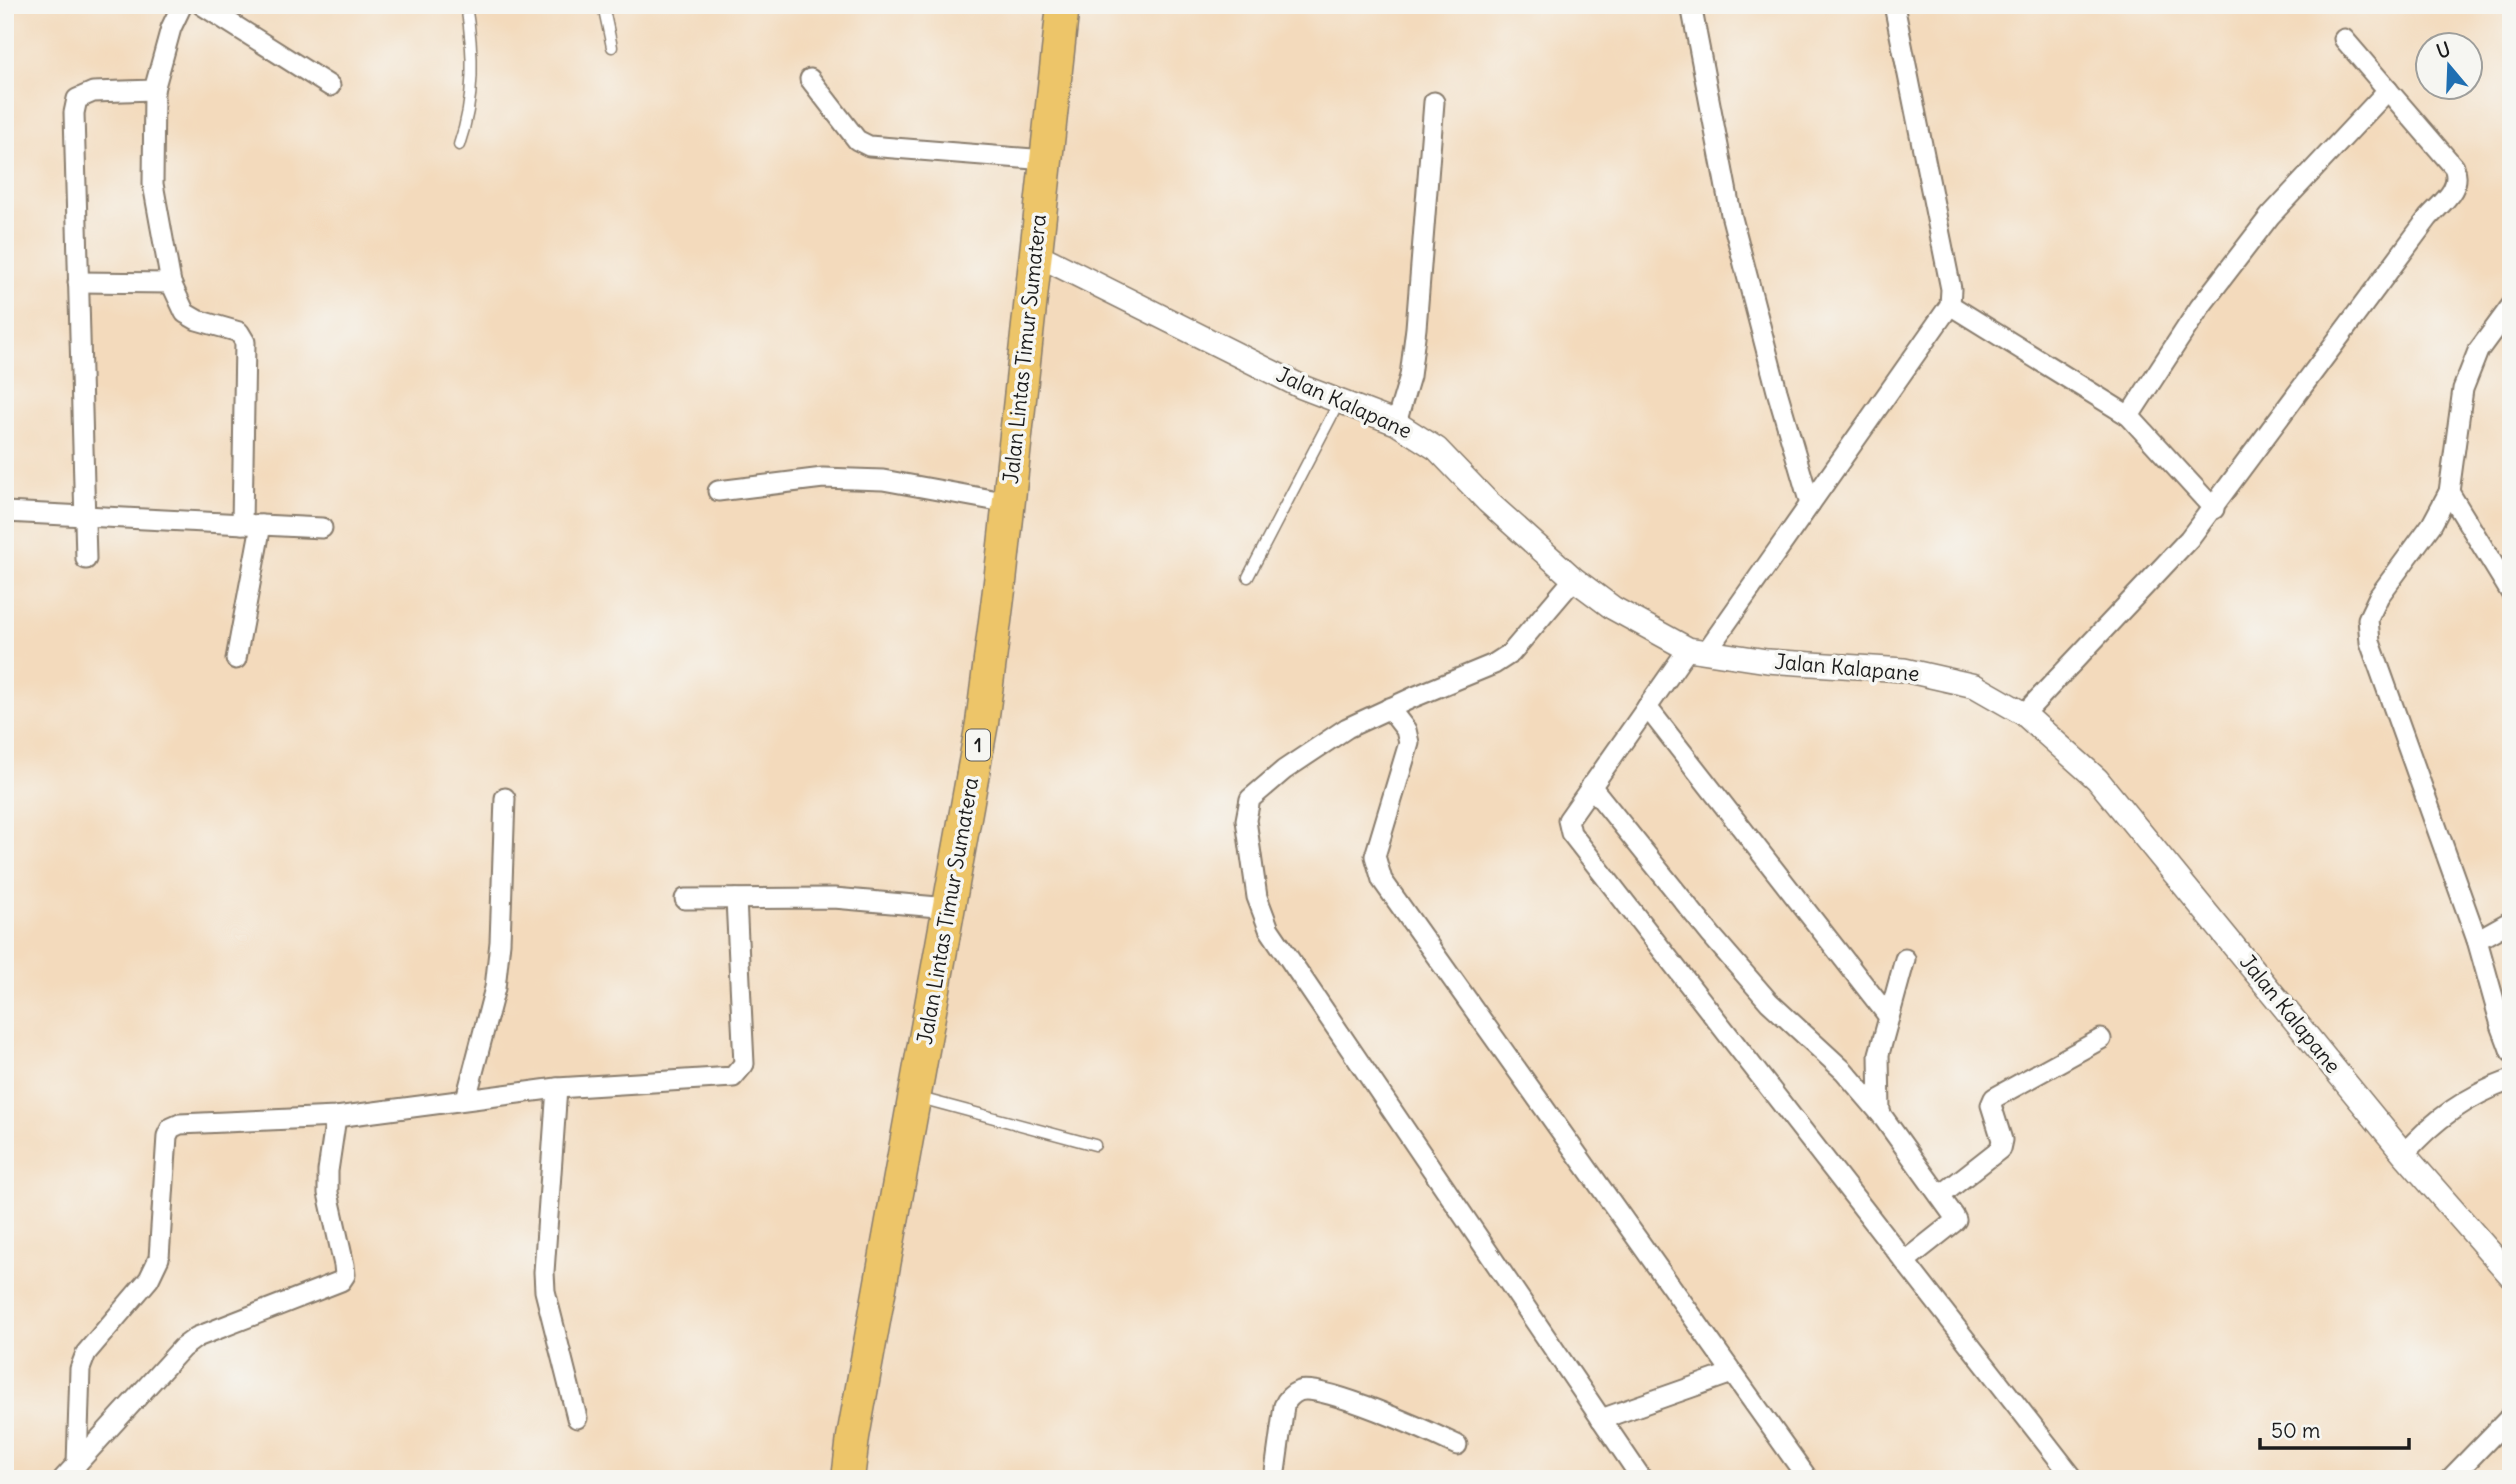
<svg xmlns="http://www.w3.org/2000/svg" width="2516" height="1484" font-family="Delius,sans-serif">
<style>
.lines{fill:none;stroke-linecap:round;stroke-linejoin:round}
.service-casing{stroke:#887b6c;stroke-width:13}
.minor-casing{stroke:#887b6c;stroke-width:23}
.tertiary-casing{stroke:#887b6c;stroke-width:26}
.trunk-casing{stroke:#887b6c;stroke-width:35}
.service{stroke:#fff;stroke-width:10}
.minor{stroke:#fff;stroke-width:19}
.tertiary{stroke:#fff;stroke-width:23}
.trunk{stroke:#edc569;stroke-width:32}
.labels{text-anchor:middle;stroke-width:7;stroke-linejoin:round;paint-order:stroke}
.shield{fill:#f6f6f2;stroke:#5d5d5c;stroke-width:2}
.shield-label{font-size:19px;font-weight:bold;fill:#1c1c1c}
.street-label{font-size:21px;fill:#1c1c1c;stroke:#f6f6f2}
</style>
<rect width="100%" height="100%" fill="#f6f6f2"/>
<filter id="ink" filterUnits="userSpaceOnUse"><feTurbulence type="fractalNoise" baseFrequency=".0143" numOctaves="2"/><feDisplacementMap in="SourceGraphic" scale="14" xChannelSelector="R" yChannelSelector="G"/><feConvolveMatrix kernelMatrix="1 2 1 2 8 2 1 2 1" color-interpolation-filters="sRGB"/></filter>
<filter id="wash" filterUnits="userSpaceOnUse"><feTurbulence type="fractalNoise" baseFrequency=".00686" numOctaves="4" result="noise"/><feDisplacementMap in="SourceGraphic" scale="28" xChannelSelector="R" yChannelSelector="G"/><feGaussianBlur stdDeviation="1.57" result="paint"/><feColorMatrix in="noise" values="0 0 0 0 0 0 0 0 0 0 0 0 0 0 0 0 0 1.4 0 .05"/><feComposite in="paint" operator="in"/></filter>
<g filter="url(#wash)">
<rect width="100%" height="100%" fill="#f3dabc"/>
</g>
<g filter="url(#ink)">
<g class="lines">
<g class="service-casing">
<g id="service">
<path d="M603,5l9,42"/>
<path d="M459,145c16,-46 15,-92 7,-140"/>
<path d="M1248,577l91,-175"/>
<path d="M920,1098l175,47"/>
</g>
</g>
<g class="minor-casing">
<g id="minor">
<path d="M202,5l128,81"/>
<path d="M1691,5l40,209 46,177 33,113"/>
<path d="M810,79l47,61 12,6 177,14"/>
<path d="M154,90l-1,94 18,99 14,30 12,7 42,12 6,10 -3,182"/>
<path d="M78,282l93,1"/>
<path d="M1950,305l179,111"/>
<path d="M2511,306l-33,45 -15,38 -14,103 -17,32 -53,72 -11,23 2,23 107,298 24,85 10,27"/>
<path d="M1396,423l14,-47 6,-48 18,-226"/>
<path d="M718,491l105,-13 60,2 126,23"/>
<path d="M2449,492l62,101"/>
<path d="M2214,509l-85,-93 71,-109 70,-91 118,-126"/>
<path d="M5,512l317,16"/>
<path d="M86,559l-12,-446 3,-14 16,-7 61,-2 17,-62 11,-23"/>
<path d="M1574,579l-63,74 -17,11 -80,33 -67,31 -63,42 -34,29 -4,21 11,77 12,32 373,550"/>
<path d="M1688,649l-120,171 3,13 503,646"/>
<path d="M1706,652l244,-347 1,-16 -57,-284"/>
<path d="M236,659l25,-134"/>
<path d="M1647,707l242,310"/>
<path d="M1389,708l17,22 3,13 -34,113 7,24 426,599"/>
<path d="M2024,714l165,-175 239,-321c13,-15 35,-29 26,-51l-110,-128"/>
<path d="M1591,786l120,149 58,67 75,69 36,42 74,103 2,4 -3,3 -48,38"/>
<path d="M685,899l149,-1 115,10"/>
<path d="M2477,940l34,-19"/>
<path d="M557,1088l-13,184 1,19 32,127"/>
<path d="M466,1099l29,-111 5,-46 5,-144"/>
<path d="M1880,1113l-1,-59 26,-95"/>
<path d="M2404,1154c29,-34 65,-59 107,-74"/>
<path d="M1940,1196l60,-47 2,-9 -11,-35 3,-7 107,-59"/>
<path d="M1601,1419l131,-46"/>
<path d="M77,1464l3,-95 6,-16 63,-74 10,-21 8,-122 4,-8 9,-4 156,-7 221,-29 176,-11 11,-13 -8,-165"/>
<path d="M63,1479l119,-131 15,-11 144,-56 4,-6 -1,-10 -16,-72v-22l8,-54"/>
<path d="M1274,1479l10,-73c3,-7 8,-12 15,-15 23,-8 133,42 158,54"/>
<path d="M2450,1479l61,-63"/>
</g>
</g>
<g class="tertiary-casing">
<path id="tertiary" d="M1036,254l266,133 94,36 41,26 51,53 86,77 39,29 75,41 79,12 137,9 71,16 49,28 73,65 307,375 107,122"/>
</g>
<g class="trunk-casing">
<path id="trunk" d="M848,1479l5,-42 129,-714 18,-141 63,-577"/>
</g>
<use href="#service" class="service"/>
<use href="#minor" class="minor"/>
<use href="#tertiary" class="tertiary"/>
<use href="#trunk" class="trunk"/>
</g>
</g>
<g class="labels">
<rect class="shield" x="966" y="729.5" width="24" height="31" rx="5"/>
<g class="shield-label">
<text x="978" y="752">1</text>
</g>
<g class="street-label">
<text transform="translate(1025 349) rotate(-84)" y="7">Jalan Lintas Timur Sumatera</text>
<text transform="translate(1344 403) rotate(24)" y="7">Jalan Kalapane</text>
<text transform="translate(1847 668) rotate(5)" y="7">Jalan Kalapane</text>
<text transform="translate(948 911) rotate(-80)" y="7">Jalan Lintas Timur Sumatera</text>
<text transform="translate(2290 1014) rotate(51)" y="7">Jalan Kalapane</text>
</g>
</g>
<rect width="2516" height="1484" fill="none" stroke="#f6f6f2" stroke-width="28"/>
<g transform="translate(2449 66) rotate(341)"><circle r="33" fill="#f6f6f2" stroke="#9f9f9c" stroke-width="2"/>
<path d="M0-5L12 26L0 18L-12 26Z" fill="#1f6fb2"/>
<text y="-10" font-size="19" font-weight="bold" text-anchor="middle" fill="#1c1c1c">U</text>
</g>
<path d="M2260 1438v10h149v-10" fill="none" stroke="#1c1c1c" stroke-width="3.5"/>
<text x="2271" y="1438" font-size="21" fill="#1c1c1c" stroke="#f6f6f2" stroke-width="5" paint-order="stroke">50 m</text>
</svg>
